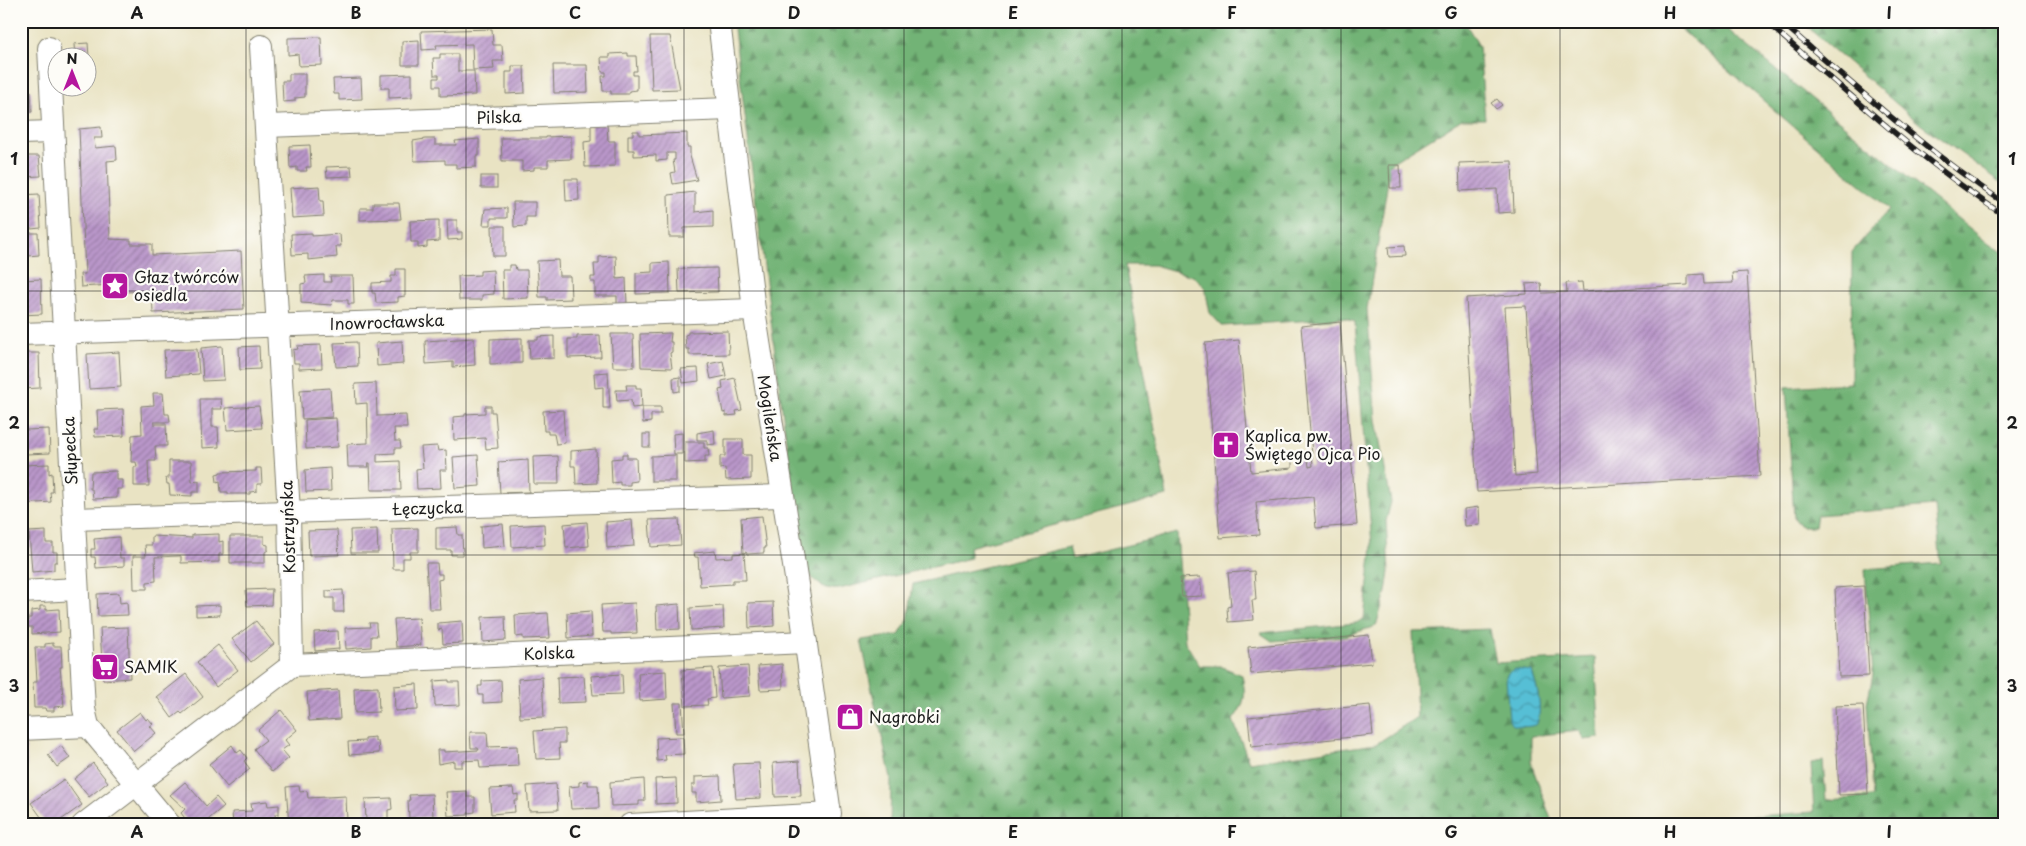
<svg xmlns="http://www.w3.org/2000/svg" width="2026" height="846" font-family="'Playpen Sans',sans-serif">
<style>
.forest{fill:url(#forest-firs);stroke:#476849}
.water{fill:url(#water-waves);stroke:#3a6e78}
.building{fill:url(#building-hatch);fill-rule:evenodd}
.lines{fill:none;stroke-linecap:round;stroke-linejoin:round}
.minor-casing{stroke:#828070;stroke-width:24}
.minor{stroke:#fff;stroke-width:22}
.rail-casing{stroke:#1c1c1c;stroke-width:5.5}
.rail{stroke:#fdfcf7;stroke-width:4;stroke-dasharray:11;stroke-linecap:butt}
.grid{fill:none;stroke:#1c1c1c;stroke-width:1;stroke-opacity:0.55}
.labels{text-anchor:middle;stroke-width:4.5;stroke-linejoin:round;paint-order:stroke}
.street-label{font-size:16px;fill:#1c1c1c;stroke:#fdfcf7}
.poi-label{font-size:16px;fill:#1c1c1c;stroke:#fdfcf7;text-anchor:start}
.neatline{fill:none;stroke:#1c1c1c;stroke-width:2}
.grid-label{font-size:16px;text-anchor:middle;font-weight:bold;fill:#1c1c1c}
</style>
<defs>
<pattern id="forest-firs" width="22" height="20" patternUnits="userSpaceOnUse" patternTransform="scale(1.25)"><rect width="22" height="20" fill="#72b376"/><path d="M5 1l3.5 6h-7zM16 11l3.5 6h-7z" fill="#5d9160"/></pattern>
<pattern id="water-waves" width="16" height="10" patternUnits="userSpaceOnUse" patternTransform="scale(1.25)"><rect width="16" height="10" fill="#57bfd5"/><path d="M0 5q4-4 8 0t8 0" fill="none" stroke="#479aac"/></pattern>
<pattern id="building-hatch" width="6" height="6" patternUnits="userSpaceOnUse" patternTransform="scale(1.25)"><rect width="6" height="6" fill="#ba97ca"/><path d="M-1 1l2-2M0 6l6-6M5 7l2-2" fill="none" stroke="#967aa3"/></pattern>
</defs>
<rect width="100%" height="100%" fill="#fdfcf7"/>
<filter id="ink" filterUnits="userSpaceOnUse"><feTurbulence type="fractalNoise" baseFrequency=".02" numOctaves="2"/><feDisplacementMap in="SourceGraphic" scale="10" xChannelSelector="R" yChannelSelector="G"/><feConvolveMatrix kernelMatrix="1 2 1 2 8 2 1 2 1" color-interpolation-filters="sRGB"/></filter>
<filter id="wash" filterUnits="userSpaceOnUse"><feTurbulence type="fractalNoise" baseFrequency=".0096" numOctaves="4" result="noise"/><feDisplacementMap in="SourceGraphic" scale="20" xChannelSelector="R" yChannelSelector="G"/><feGaussianBlur stdDeviation="1.12" result="paint"/><feColorMatrix in="noise" values="0 0 0 0 0 0 0 0 0 0 0 0 0 0 0 0 0 1.4 0 .05"/><feComposite in="paint" operator="in"/></filter>
<g filter="url(#wash)">
<rect width="100%" height="100%" fill="#e9e3c3"/>
<g class="forest">
<path d="M733,21h731l15,25 6,73h-23l-71,44 -24,146 9,111 15,82 -5,19 3,51 -3,20 -10,34 -31,10 -73,5 -12,-8 96,-10 8,-4 8,-73 -17,-224 -9,-4 -124,8 -12,-13 -5,-25 -12,-12 -39,-11h-29l42,231 -198,51 2,11 -132,31c-20,2 -31,-14 -38,-31z"/>
<path d="M1671,21h46l272,223 16,10v571h-327v-4l136,-9 -3,-49 12,-2 3,39 47,-3 -6,-94 6,-28 -8,-106 76,-6 -6,-57 -118,9 -2,12h-13l-8,-9 -8,-131 65,-4 1,-131 37,-43z"/>
<path d="M1800,21h205v164l-85,-61z"/>
<path d="M1177,533l8,109 15,24h20l22,9c4,21 4,27 -9,45l16,42 127,-18 41,-27 -4,-85 77,-3 6,34 99,-6 5,81 -16,2 -5,-9 -48,5v27l22,62h-663l1,-47 -30,-138 38,-5 9,-15 5,-36 156,-37 3,12z"/>
</g>
<path class="water" d="M1515,669l17,2c5,17 11,36 5,53 -8,4 -18,3 -26,0l-2,-4 -3,-43 2,-4z"/>
<g id="blocks">
<g class="building">
<path d="M492,29l1,16h9l1,16h-10l1,8 -21,1 -1,-26 -36,1 1,4 -15,1 -1,-19z"/>
<path d="M650,36h20l10,53 -28,1z"/>
<path d="M321,37l1,28 -23,1 -1,-12 -10,1v-17z"/>
<path d="M419,40v25h-17v-24z"/>
<path d="M88,43l1,14 -14,1 -1,-14z"/>
<path d="M628,53v3h8l1,15h-4v4h4v15l-8,1v3h-18v-3h-8l-1,-15h4v-4h-4l-1,-15h9v-3z"/>
<path d="M440,54h18v17h16l1,24 -35,1v-10h-6v-8h5v-3h-5l-1,-17h7z"/>
<path d="M553,65h34l1,27 -34,1z"/>
<path d="M512,66h12l1,27 -19,1v-22h6z"/>
<path d="M289,74h16v23l-10,1v3l-12,1 -1,-21h7z"/>
<path d="M412,74v23l-23,1v-10h-8v-13z"/>
<path d="M361,78l1,21 -23,1v-6h-5l-1,-15z"/>
<path d="M21,91h10l1,21h-11z"/>
<path d="M1497,99l5,6 -6,4 -5,-6z"/>
<path d="M591,124h16l1,17h7v25l-30,1 -1,-25 7,-1z"/>
<path d="M101,127l1,11h-8l1,10 21,-2 1,14 -10,1 3,78 21,1v4h21v11l89,-4 3,58 -91,4 -1,-22 -31,1v-13h-10v6l-30,2 -1,-13h5l-6,-145z"/>
<path d="M633,131h6v4l48,-2v14h3v9l7,24 -24,4 -2,-11 4,-1 -2,-12h2v-7h-8v7l-11,1v-6l-22,1v-6h-6v-15h5z"/>
<path d="M571,136v23l-23,1v7h-14v3l-12,1v-10h-20l-1,-23h45v-1z"/>
<path d="M425,139h10v6h21l-1,-4 24,-2v17h-3v11l-20,1v-4h-11v-4l-31,1 -1,-20z"/>
<path d="M310,145l1,22h-5l1,4h-10v-4l-7,1 -1,-22z"/>
<path d="M21,156h18l2,20 -20,1z"/>
<path d="M1512,161l2,51 -16,1 -1,-24 -37,2 -1,-28z"/>
<path d="M1389,165h11l1,23h-11z"/>
<path d="M351,166l1,10 -25,1 -1,-10z"/>
<rect x="481" y="176" width="16" height="12"/>
<path d="M565,179h13l1,21 -13,1z"/>
<path d="M319,186l1,15h3l1,15 -32,2 -2,-30z"/>
<path d="M695,192v20l18,-2v17l-29,1v9h-15l-1,-42z"/>
<path d="M39,194l2,34 -20,2v-35z"/>
<path d="M513,202h22v15h-9v9l-12,1z"/>
<path d="M373,203h26l2,16 -41,1v-12h13z"/>
<path d="M507,208v10h-16v7h-8l2,-16z"/>
<path d="M439,220v21l-12,1v5l-9,1v-6h-7l-1,-21z"/>
<path d="M447,220h10v12h5v7l-14,1z"/>
<path d="M492,226h13v30h-12z"/>
<path d="M21,233h17l1,22 -12,1v4h-6z"/>
<path d="M312,233v3l28,-2 1,12h-5l1,11 -29,3v-6l-16,1 -1,-21z"/>
<path d="M1404,246l1,10 -16,1 -1,-10z"/>
<path d="M616,256l1,23 9,-1 1,27 -10,1v-10h-22v-14h-4v-5h4l-1,-13h5v-7z"/>
<path d="M558,260l1,16h11l1,23 -24,1v-3h-8l-2,-36z"/>
<path d="M669,262l1,31 -34,1v-21l16,-1v-9z"/>
<path d="M509,265h6l1,5h11l1,28 -25,1 -1,-29h7z"/>
<path d="M717,268l1,24 -39,1 -1,-24z"/>
<path d="M396,269h9v27l-7,1v5l-22,1 -1,-10h-3v-10l19,-1v-6h5z"/>
<path d="M493,270l1,24 -12,1v5h-23l-1,-24 22,-1v-4z"/>
<path d="M1747,272l13,204 -283,16 -11,-194 61,-4 -1,-10 15,-1 1,10 25,-1 -1,-9 16,-1 1,9 105,-6v-10l15,-1 1,10 29,-1 -1,-10zM1526,306l11,168 -22,2 -10,-169z"/>
<path d="M324,275v7h7l-1,-6h23l1,28h-6v-4h-15l-1,5 -31,-2v-19l5,-1 -1,-7z"/>
<path d="M41,279l1,35 -21,1v-35z"/>
<path d="M1340,322l17,203 -41,3 -3,-31 -57,5 3,33 -39,3 -15,-195 34,-3 12,132 41,-4v-8l16,-1 1,8 4,-1 -12,-140z"/>
<path d="M728,331l1,23 -40,1v-6h-3l-1,-14 3,-1v-2z"/>
<path d="M671,333l-1,9h2v10l-2,1 2,15 -31,-1 -1,-33z"/>
<path d="M611,334h22l1,33h-21z"/>
<path d="M600,335l1,22 -33,1v-19h9v-3z"/>
<path d="M554,336v22l-24,1 -1,-19h9v-3z"/>
<path d="M474,338l1,27 -22,2v-5l-27,2 -1,-23z"/>
<path d="M522,338v25l-32,1v-25z"/>
<path d="M402,341l1,23 -26,2 -1,-23z"/>
<path d="M357,342l1,24 -22,1 -2,-24z"/>
<path d="M321,345l1,23 -23,1v-6h-5l-1,-13 5,-1 -1,-3z"/>
<path d="M222,346l2,34 -21,1 -2,-33z"/>
<path d="M259,346l1,23 -20,1 -1,-23z"/>
<path d="M197,349l2,25 -33,2 -2,-26z"/>
<path d="M119,352l2,35 -32,2 -2,-35z"/>
<path d="M21,353h18l1,35 -19,1z"/>
<path d="M723,361l3,15 -15,3 -3,-15z"/>
<path d="M698,368l1,13 -16,2 -2,-14z"/>
<path d="M608,372l2,36h-7v-21l-8,1 -1,-15z"/>
<path d="M680,377v14l-6,1 -1,-14z"/>
<path d="M735,378l7,32 -6,1 1,4 -11,1v-4l-3,1 -4,-23 4,-1 -1,-8z"/>
<path d="M376,383l1,33 29,-1 1,13h-13l1,13h5l1,7h-6v5l-18,1v8l23,-1 1,29h-30l-1,-27h-2l1,4h-21l-1,-23 21,-1 -1,-40 -11,1 -1,-20z"/>
<path d="M626,385h10v3h5l1,19h19v7h-10v8l-8,1 -1,-16 -10,1 -1,-8 -14,1 -1,-11h11z"/>
<path d="M330,388l2,29 -30,2 -2,-29z"/>
<path d="M153,393h10l2,21h4l1,8h-16v2h12l1,22h-12l1,15h-8l1,25h-15v-19h3l-1,-5h-5l1,-27 10,-1 -1,-28 13,-1z"/>
<path d="M200,399h21l1,10h-10v18h6l1,20 -17,1z"/>
<path d="M259,406l3,22 -35,2 -2,-22z"/>
<path d="M485,406h6v6h4l3,36 -12,1 -1,-11 -31,2 -1,-23 12,-1v-2l20,-1z"/>
<path d="M123,409l1,27 -29,1 -1,-8h4l-1,-19z"/>
<path d="M563,410l2,33 -9,1 -2,-10h-6v-3h-4l-1,-20z"/>
<path d="M336,418l2,29 -32,2 -1,-29z"/>
<path d="M49,429l1,24 -24,1 -1,-24z"/>
<path d="M714,430l1,14 -8,1v-5h-10v-7z"/>
<path d="M682,433v21h-8l-1,-20z"/>
<rect x="643" y="434" width="7" height="13"/>
<path d="M725,439h18v16h8v24l-25,1 -1,-12 -5,1v-13h5z"/>
<path d="M685,442h19v6h4l1,8h-4v6l-20,1z"/>
<path d="M437,446l1,5 8,-1 1,20h-7l1,18 -24,1 -1,-20 7,-1 -2,-21z"/>
<path d="M596,449l1,34 -21,1 -1,-18h-4v-15z"/>
<path d="M622,454h5v4h9l1,23 -7,1v3h-10v-3l-8,1 -1,-24 11,-1z"/>
<path d="M478,455l2,31 -25,2 -2,-31z"/>
<path d="M676,455v26h-25v-25z"/>
<path d="M558,456l1,28h-25l-1,-27z"/>
<path d="M528,460l1,32 -29,1 -2,-31z"/>
<path d="M169,461h22l1,21 7,-1v11h-7v4l-22,-1 -1,-11h-2l-1,-6h3z"/>
<path d="M49,464v10l3,-1 1,19h-3l1,10 -28,2v-2h-2v-37z"/>
<path d="M256,468h5l1,16h-5v7l-7,1v2h-22v-2h-7l-1,-11 -3,1 -1,-8 4,-1v-1l36,-1z"/>
<path d="M330,468l1,23 -25,1 -1,-22z"/>
<path d="M116,471v9h6v9h-5v9l-24,1 -1,-10h-2l1,-17z"/>
<path d="M1479,507l1,18 -15,1 -1,-17z"/>
<path d="M762,516l4,32h-2v5l-17,1 -1,-2 -3,1 -2,-35z"/>
<path d="M679,519l2,26 -30,2 -2,-27z"/>
<path d="M632,520l2,26 -27,2 -1,-26z"/>
<path d="M587,522l2,24 -23,2 -2,-24z"/>
<path d="M503,524l2,22 -23,2 -1,-22z"/>
<path d="M544,524l1,21 -33,2 -1,-21z"/>
<path d="M457,527l1,8h4l1,20h-12v-5h-15v-22z"/>
<path d="M418,528v24h-8v6h-7v11h-10l-1,-40z"/>
<path d="M377,529l1,24h-27l-1,-23z"/>
<path d="M337,530l2,25 -30,1 -1,-25z"/>
<path d="M46,531v12h7v9h4v10h-3v8l-22,2 -3,-40z"/>
<path d="M219,534v8l4,-1v13h-4v8l-38,1v-7l-26,1 1,24 -9,1v7h-13l-1,-33h13l-1,-11h7v-9l40,2v-3z"/>
<path d="M230,536h34v8l4,1v5l-3,2v11h-35z"/>
<path d="M119,537l1,21h4v8l-28,2 -1,-11h-4v-8h4l-1,-10z"/>
<path d="M715,551l1,7 17,-1v-3l11,-1 2,27h-13v4l-33,2 -2,-29h-3l-1,-4z"/>
<path d="M426,563h11l1,11h4v5l-4,1 2,29h-11z"/>
<path d="M1254,571l2,29h-4l2,20 -26,2 -1,-15 4,-1 -3,-33z"/>
<path d="M1200,577l2,19 -20,1 -2,-19z"/>
<path d="M1864,586l5,90 -30,1 -4,-89z"/>
<path d="M272,589l-1,16 -24,1 -1,-16z"/>
<path d="M343,590l1,22h-10v-14h-8v-7z"/>
<path d="M119,593l1,10 7,-1 1,13 -30,1 -1,-22z"/>
<path d="M773,602l1,24 -25,2 -1,-25z"/>
<path d="M635,603l2,30 -26,1v-2h-8l-2,-27z"/>
<path d="M679,604l1,25 -23,1 -1,-24z"/>
<path d="M220,605v10l-24,1v-10z"/>
<path d="M40,606h6v4l13,-1 1,23 -28,2v-7h-4v-9h3v-7l9,-1z"/>
<path d="M723,606l1,22 -33,2 -1,-22z"/>
<path d="M591,611l1,25 -24,2 -1,-25z"/>
<path d="M548,613l2,25 -27,1v-3l-7,1 -1,-22z"/>
<path d="M505,616l1,24 -23,2 -1,-25z"/>
<path d="M419,618l2,27 -25,2 -2,-28z"/>
<path d="M256,621l18,23 -23,18 -19,-23z"/>
<path d="M462,621l1,22 -20,1 -1,-15 -4,1v-7z"/>
<path d="M369,623h7v4l1,9h-6v11l-25,2 -1,-21 25,-1z"/>
<path d="M128,627l2,51 -27,2 -3,-52z"/>
<path d="M338,631l1,18 -24,2 -1,-19z"/>
<path d="M1369,635l3,28 -121,11 -3,-27z"/>
<path d="M53,643v3h8l1,21h-2l4,39 -10,1v4h-8l-1,-3h-11l-1,-26h4l-2,-35h10v-3z"/>
<path d="M218,645l20,25 -22,17 -19,-25z"/>
<path d="M782,664l1,25 -23,1 -2,-24z"/>
<path d="M748,666l2,30 -29,2 -2,-30z"/>
<path d="M713,668l2,30 -8,1 1,6 -23,1 -3,-36z"/>
<path d="M666,671l1,28 -27,2 -2,-28z"/>
<path d="M186,674l17,23 -21,17 -2,-2 -8,6 -15,-21z"/>
<path d="M622,674l1,20 -30,1 -2,-19z"/>
<path d="M584,676l2,26 -28,1 -1,-26z"/>
<path d="M542,677l2,40 -24,1 -2,-39z"/>
<path d="M449,680v2h10l1,23 -25,1 -1,-25z"/>
<path d="M501,680l1,22 -19,1v-8h-4l-1,-9h4v-5z"/>
<path d="M417,684l1,26 -23,1 -1,-25z"/>
<path d="M378,687l1,25 -24,1 -1,-25z"/>
<path d="M338,690l2,29 -31,2 -2,-29z"/>
<path d="M674,703h8l2,30h-8z"/>
<path d="M1370,705l3,30 -122,12 -3,-30z"/>
<path d="M1863,705l5,89 -29,1 -4,-89z"/>
<path d="M281,710l16,20 -12,10 4,5 -7,5 7,8 -17,14 -18,-23 12,-9 -8,-10z"/>
<path d="M140,712l6,8 2,-2 5,6 -3,2 6,7 -22,18 -17,-21z"/>
<path d="M565,729v14h-6l1,15 -24,1 -2,-28z"/>
<path d="M470,732h17l1,15 29,-1 1,20 -38,2 -1,-8 -17,1v6h-8v-6l-16,3 -1,-14h7v2l35,-2 -1,-2h-7z"/>
<path d="M375,737v4h3l1,12 -30,2 -1,-13 17,-1v-3z"/>
<path d="M683,737l1,17 -19,1 1,5 -9,1 -1,-23z"/>
<path d="M232,745l5,8 4,-3 6,8 -3,3 6,8 -23,18 -18,-23z"/>
<path d="M61,746l9,12 -13,9 -9,-12z"/>
<path d="M21,747h5l1,23 -6,1z"/>
<path d="M799,761l2,35 -26,1 -2,-34z"/>
<path d="M93,763l15,19 -19,15 -15,-18z"/>
<path d="M759,763l2,35 -25,1 -3,-35z"/>
<path d="M720,776l1,24 -25,2v-9h-4v-8h3v-8z"/>
<path d="M676,778l1,25 -21,1 -1,-25z"/>
<path d="M64,779l18,26 -28,20h-7l-16,-22z"/>
<path d="M644,779l1,22h-6v4l-28,1 -1,-24z"/>
<path d="M588,781v4h10l1,23 -28,1 -2,-22 10,-1v-4z"/>
<path d="M185,782l21,24 10,-9 8,9 -22,19h-8l-5,-6 -2,2 -6,-8 4,-4 -15,-14z"/>
<path d="M556,784l2,26 -29,1 -2,-25z"/>
<path d="M299,786l1,6 7,-1 1,7 38,-2 1,26 -58,3 -3,-38z"/>
<path d="M513,788l1,7 4,-1v6h-4l1,12 -24,2 -2,-25z"/>
<path d="M467,791v6h8v15l-7,1v2l-20,1 -2,-24z"/>
<path d="M432,794l1,23 -24,1 -1,-18h2l-1,-5z"/>
<path d="M391,798l1,11 -4,1v10l-22,1 -1,-22z"/>
<path d="M267,801l1,5 11,-1v9h-4l1,11h-43l-1,-13 20,-1 -1,-8z"/>
<path d="M26,818l5,7h-10v-4z"/>
</g>
</g>
</g>
<g filter="url(#ink)">
<use href="#blocks" fill-opacity="0" stroke="#828070" stroke-width="1"/>
<g class="lines">
<g class="minor-casing">
<g id="minor">
<path d="M49,48l35,661 4,17 82,99"/>
<path d="M267,126l463,-17"/>
<path d="M21,133l31,-1"/>
<path d="M21,334l733,-24"/>
<path d="M74,519l708,-23"/>
<path d="M21,592l56,-3"/>
<path d="M292,665l514,-23"/>
<path d="M21,729l67,-3"/>
<path d="M83,825l209,-160 -3,-152 -28,-467"/>
<path d="M630,825l200,-11 -29,-204 -47,-300 -35,-289"/>
</g>
</g>
<use href="#minor" class="minor"/>
<g class="rail-casing">
<g id="rail">
<path d="M1765,21c78,67 154,138 240,195"/>
<path d="M1780,21c73,63 144,129 225,182"/>
</g>
</g>
<use href="#rail" class="rail"/>
</g>
</g>
<path class="grid" d="M246,21v804M466,21v804M684,21v804M904,21v804M1122,21v804M1341,21v804M1560,21v804M1780,21v804M21,291h1984M21,555h1984"/>
<defs>
<g id="sight-square" transform="scale(1.4375)"><rect x="-9" y="-9" width="18" height="18" rx="4" fill="#b5179e" stroke="#fdfcf7"/><path d="M0-6L1.8-2.2L6-1.7L2.9 1.2L3.7 5.4L0 3.3L-3.7 5.4L-2.9 1.2L-6-1.7L-1.8-2.2Z" fill="#fff"/></g>
<g id="church-square" transform="scale(1.4375)"><rect x="-9" y="-9" width="18" height="18" rx="4" fill="#b5179e" stroke="#fdfcf7"/><path d="M-1.2-6h2.4v3.5h3.3v2.4h-3.3V6h-2.4V-.1h-3.3v-2.4h3.3Z" fill="#fff"/></g>
<g id="supermarket-square" transform="scale(1.4375)"><rect x="-9" y="-9" width="18" height="18" rx="4" fill="#b5179e" stroke="#fdfcf7"/><path d="M-6-5.5h2.5l.6 2H6L4.5 2H-2.5L-4.4-4H-6ZM-1.5 3.2a1.3 1.3 0 1 0 .1 0ZM3 3.2a1.3 1.3 0 1 0 .1 0Z" fill="#fff"/></g>
<g id="shop-square" transform="scale(1.4375)"><rect x="-9" y="-9" width="18" height="18" rx="4" fill="#b5179e" stroke="#fdfcf7"/><path d="M-5-2.5h2.3a2.7 3.5 0 0 1 5.4 0H5L5.5 6h-11ZM-1.5-2.5h3a1.5 2.3 0 0 0-3 0Z" fill="#fff"/></g>
</defs>
<g fill-rule="evenodd">
<use href="#sight-square" x="115" y="286"/>
<use href="#church-square" x="1226" y="445"/>
<use href="#supermarket-square" x="105" y="667"/>
<use href="#shop-square" x="850" y="717"/>
</g>
<g class="labels">
<g class="street-label">
<text transform="translate(499 117) rotate(-2)" y="6">Pilska</text>
<text transform="translate(387 322) rotate(-2)" y="6">Inowrocławska</text>
<text transform="translate(770 418) rotate(81)" y="6">Mogileńska</text>
<text transform="translate(70 451) rotate(-93)" y="6">Słupecka</text>
<text transform="translate(428 508) rotate(-2)" y="6">Łęczycka</text>
<text transform="translate(288 527) rotate(-92)" y="6">Kostrzyńska</text>
<text transform="translate(549 653) rotate(-2)" y="6">Kolska</text>
</g>
<g class="poi-label">
<text x="134" y="283">Głaz twórców<tspan x="134" dy="18">osiedla</tspan></text>
<text x="1245" y="442">Kaplica pw.<tspan x="1245" dy="18">Świętego Ojca Pio</tspan></text>
<text x="124" y="673">SAMIK</text>
<text x="869" y="723">Nagrobki</text>
</g>
</g>
<rect width="2026" height="846" fill="none" stroke="#fdfcf7" stroke-width="55"/>
<g transform="translate(72 72)"><circle r="24" fill="#fdfcf7" stroke="#a3a29f"/>
<path d="M0-4L9 19L0 12L-9 19Z" fill="#b5179e"/>
<text y="-8" font-size="14" font-weight="bold" text-anchor="middle" fill="#1c1c1c">N</text>
</g>
<rect x="28" y="28" width="1970" height="790" class="neatline"/>
<g class="grid-label">
<text x="137" y="19">A</text>
<text x="356" y="19">B</text>
<text x="575" y="19">C</text>
<text x="794" y="19">D</text>
<text x="1013" y="19">E</text>
<text x="1232" y="19">F</text>
<text x="1451" y="19">G</text>
<text x="1670" y="19">H</text>
<text x="1889" y="19">I</text>
<text x="14" y="165">1</text>
<text x="2012" y="165">1</text>
<text x="14" y="429">2</text>
<text x="2012" y="429">2</text>
<text x="14" y="692">3</text>
<text x="2012" y="692">3</text>
<text x="137" y="838">A</text>
<text x="356" y="838">B</text>
<text x="575" y="838">C</text>
<text x="794" y="838">D</text>
<text x="1013" y="838">E</text>
<text x="1232" y="838">F</text>
<text x="1451" y="838">G</text>
<text x="1670" y="838">H</text>
<text x="1889" y="838">I</text>
</g>
</svg>
